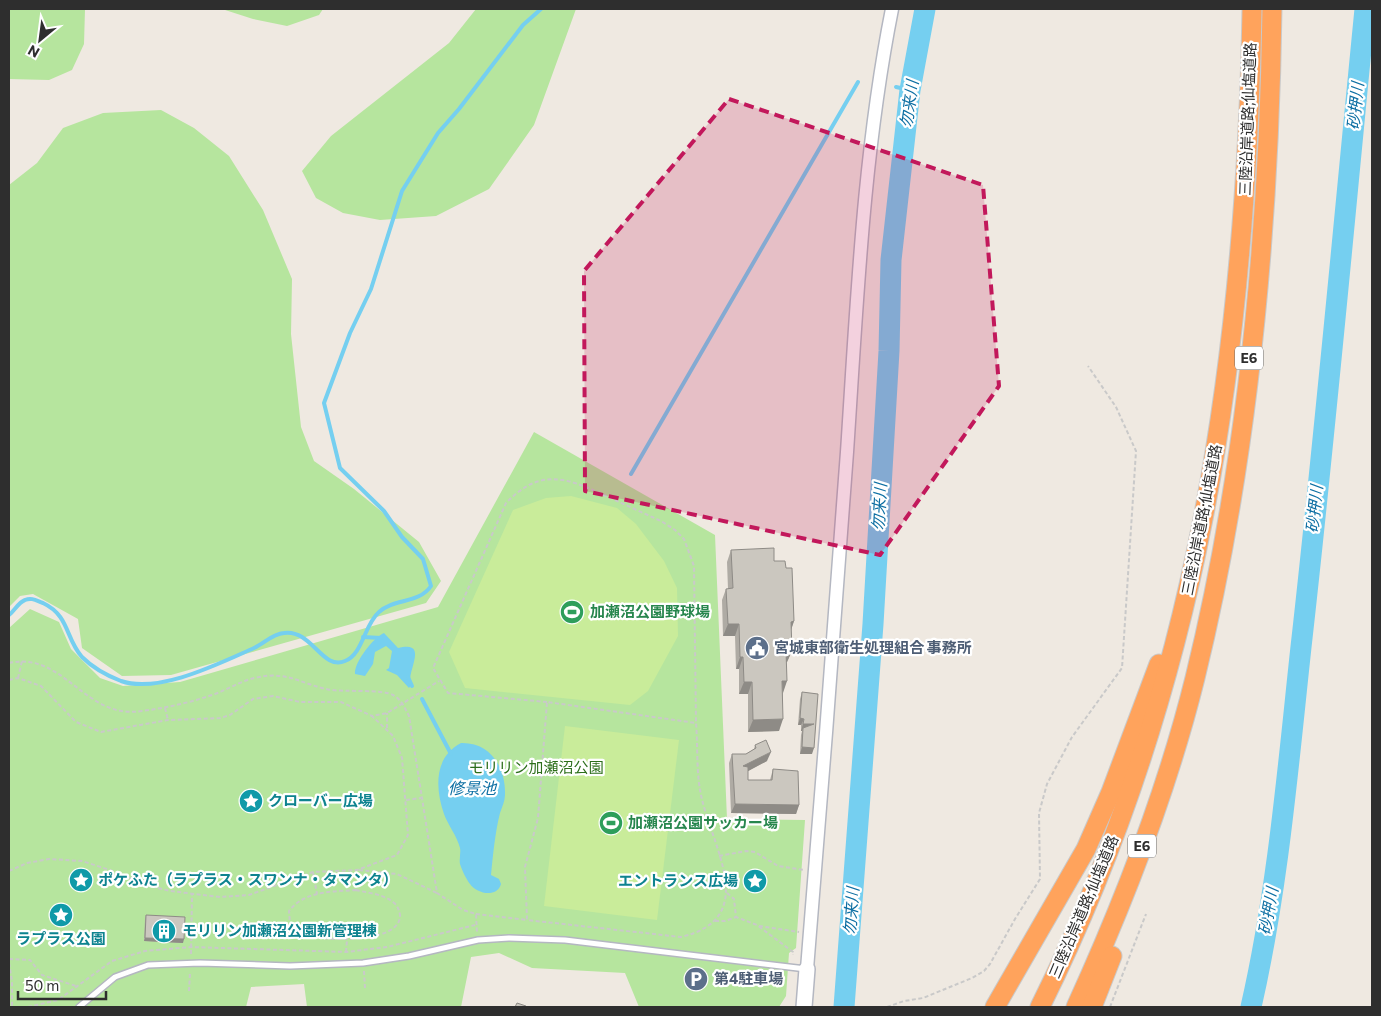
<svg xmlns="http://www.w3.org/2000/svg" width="1381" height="1016" font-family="Commissioner,'Noto Sans JP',sans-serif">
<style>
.green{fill:#b6e59e}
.pitch{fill:#c9ec9a}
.water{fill:#75cff0}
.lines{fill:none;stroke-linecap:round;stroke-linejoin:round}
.stream{stroke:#75cff0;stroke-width:4}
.river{stroke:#75cff0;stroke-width:21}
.service-casing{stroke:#b4b7c1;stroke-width:8}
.tertiary-casing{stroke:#b4b7c1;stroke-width:15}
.secondary-casing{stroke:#b4b7c1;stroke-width:18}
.motorway-casing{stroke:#c9c9c9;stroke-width:21}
.path{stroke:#c9c9c9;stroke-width:2;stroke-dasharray:4 2.5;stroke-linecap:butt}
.service{stroke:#fff;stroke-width:5}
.tertiary{stroke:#fff;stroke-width:12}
.secondary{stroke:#fff;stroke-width:15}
.motorway{stroke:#ffa35c;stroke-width:19}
.wall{fill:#afaba4}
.shaded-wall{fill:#8e8b86}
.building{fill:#cbc7bf;stroke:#8e8b86}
.marked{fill:#c2185b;fill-opacity:0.2;stroke:#c2185b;stroke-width:4;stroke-dasharray:10 6;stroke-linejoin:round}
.labels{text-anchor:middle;stroke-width:4.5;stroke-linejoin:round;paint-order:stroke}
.shield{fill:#fff;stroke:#6d6d6d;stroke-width:1}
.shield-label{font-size:14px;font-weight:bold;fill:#2e2e2e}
.street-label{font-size:15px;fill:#2e2e2e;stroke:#fff}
.leisure-label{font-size:15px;font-weight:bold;fill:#27864d;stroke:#fff;text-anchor:start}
.service-label{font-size:15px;font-weight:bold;fill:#4e5e75;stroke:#fff;text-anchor:start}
.park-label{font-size:15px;fill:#2c6e1b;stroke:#fff}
.culture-label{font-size:15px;font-weight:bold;fill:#0d838f;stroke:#fff;text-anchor:start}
.water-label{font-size:16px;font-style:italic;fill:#0d6fa3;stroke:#fff}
</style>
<rect width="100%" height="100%" fill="#efe9e1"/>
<g class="green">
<path d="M9,9h76l-1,35 -12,26 -23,10 -40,-1z"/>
<path d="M222,9h101l-4,6 -32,11 -34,-7z"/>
<path d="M476,9h100l-42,116 -45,64 -53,27 -56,4 -37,-7 -27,-15 -14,-27 29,-35 118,-93z"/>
<path d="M161,110l33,18 35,28 34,54 29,69 -1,55 10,93 13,34 40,28 65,53 22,39 -15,22 -255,72 -49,1 -40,-28 -4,-29 -45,-25 -13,2 -11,11v-422l28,-22 26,-35 40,-15z"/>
<path d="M534,432l181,103 12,284 78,1 -9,128 -7,5 -3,43 -7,11h-140l-14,-34 -93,-5 -33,-15 -28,4 -10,50h-154l-3,-23 -53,3 -5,20h-237v-379l21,-19 29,13 12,27 29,29 23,8 57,-4 258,-75z"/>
</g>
<g class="pitch">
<path d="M571,496l46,12 19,16 28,37 13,27 1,48 -30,55 -18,14 -165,-17 -16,-36 64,-142 33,-12z"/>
<path d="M565,726l114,14 -22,180 -113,-14z"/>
</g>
<g class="water">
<path d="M384,633l14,15c33,-8 7,25 13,37l-2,3 -12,-13 -11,-5 3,-2 3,-17 -6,-5 -11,6 -2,12 -8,12 -10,-2c-1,-12 19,-37 29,-41z"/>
<path d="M461,743c29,-1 45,24 44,52 0,6 -3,12 -5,18 -5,20 -7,42 -9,62l8,4 2,5c-4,14 -24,10 -31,0 -4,-5 -8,-14 -10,-20 -1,-5 1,-11 0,-16 -3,-12 -12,-23 -16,-34 -9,-26 -10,-57 17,-71z"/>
</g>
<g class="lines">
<g class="stream">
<path d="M896,87l14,3"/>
<path d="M631,474l227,-392"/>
<path d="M9,615c5,-4 10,-13 16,-15 7,-3 12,1 18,3 27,13 22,35 39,54 10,10 26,19 39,24 38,13 99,-18 133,-33 11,-5 18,-14 30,-15 28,-4 38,38 61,28 18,-7 19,-36 34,-49 15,-14 40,-8 52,-26l-8,-27 -21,-22 -18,-26 -44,-43 -16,-65 26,-70 21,-44 31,-98 36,-58 21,-24 64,-84 18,-16"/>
<path d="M363,637l18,1"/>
<path d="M408,677l4,9"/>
<path d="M422,699l29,55"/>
</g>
<g class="river">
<path d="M844,1007l29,-383 16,-273 2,-91 19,-170 15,-81"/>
<path d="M1251,1007c27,-118 37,-240 50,-360 24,-212 43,-425 64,-638"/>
</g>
<g class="service-casing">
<path id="service" d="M79,1007l36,-30 33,-12 52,-2 90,3 73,-3 46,-7 69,-16 31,-2 56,2 241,29"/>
</g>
<g class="tertiary-casing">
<path id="tertiary" d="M807,969c14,-172 28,-345 40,-517 10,-149 16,-297 45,-443"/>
</g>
<g class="secondary-casing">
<path id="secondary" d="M804,1007l3,-38"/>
</g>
<g class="motorway-casing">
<g id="motorway">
<path d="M995,1007l91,-158 25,-57 48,-128"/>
<path d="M1040,1007c157,-316 206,-648 212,-998"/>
<path d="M1076,1007c48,-105 91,-216 119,-329 53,-216 74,-447 77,-669"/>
<path d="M1092,1007l20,-51"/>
</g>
</g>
<g class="path">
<path d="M9,663c56,-12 75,57 133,48 23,-3 46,-8 67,-15 17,-5 32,-16 50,-19 31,-6 45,9 73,13 14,2 50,-1 61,5 8,4 12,13 16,21l28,177 26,17 13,4 1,19"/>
<path d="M18,678l4,-17"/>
<path d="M9,680l9,-2 23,8 35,36 25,10 67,-12 52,-2 10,-3 23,-16 20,-3 27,6h41l31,14"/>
<path d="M547,702l-99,-9 -15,-25 73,-165c34,-35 60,-26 100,-7 18,8 37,17 55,25l14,9 9,9 10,27 2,157"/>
<path d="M165,708l3,12"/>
<path d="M387,728v-15"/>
<path d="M406,800l15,-2"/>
<path d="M719,856l27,-5 9,1 23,14 26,4"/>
<path d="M359,870l38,4 40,19"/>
<path d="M9,871l18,-8 22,-4 33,2 34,11 34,14 20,5 50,6 29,-2 64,-23 44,-2 40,-15 11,-20 -6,-77 -9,-22 -21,-20 15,-3 52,-32"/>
<path d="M313,872l4,22"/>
<path d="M356,890c12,3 27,4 37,12 4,3 6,7 7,13 1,27 -65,26 -83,22 -10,-2 -19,-7 -27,-13l-1,-13c16,-21 44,-19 67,-21z"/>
<path d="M727,893l7,6 2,18 21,8 36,27v3"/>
<path d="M476,914l51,6 -2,-53 13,-49 9,-116 149,21c2,23 0,49 5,72 11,53 60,123 -20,142l-154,-17"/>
<path d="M715,921h10l11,-4"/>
<path d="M759,926l40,6"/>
<path d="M346,952l1,-12"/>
<path d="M191,954l1,-60"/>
<path d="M9,959l21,1 12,15 34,11"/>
<path d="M9,963l3,18v26"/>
<path d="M364,971l1,17"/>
<path d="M189,991l1,-18"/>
<path d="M28,1007l30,-7 54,-39 33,-10 46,-4 155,5 41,-5 88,-22"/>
<path d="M887,1007l17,-6 19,-3 49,-20 12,-7 6,-7 25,-45 25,-40 -1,-66 8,-29 25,-47 50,-69 14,-217 -20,-44 -28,-41"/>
<path d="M1110,1007l36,-93"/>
</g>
<use href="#service" class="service"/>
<use href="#tertiary" class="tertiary"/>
<use href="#secondary" class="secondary"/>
<use href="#motorway" class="motorway"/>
</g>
<g class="wall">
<path d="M731,550l43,11 12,7 8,53 -3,9 1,21 -5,11h-1l-7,69 -31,1v-38h-9v-25h-3l-1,-33h-12l-1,-36 4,-11h2l-1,-27z"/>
<path d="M802,692l10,62h-12l1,-19 1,-4h-1v-6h-3l2,-26z"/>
<path d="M755,745l12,16 -19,10v9h22l3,-11 26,36 -3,9 -65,-1 -2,-50 3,-9h14l8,-5z"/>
<path d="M146,915l37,28 -39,-2 1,-22z"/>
</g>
<g class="shaded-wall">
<path d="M794,621l-4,12 1,-11z"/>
<path d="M728,624h11l-4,12h-12z"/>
<path d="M786,651h6l-5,11 -5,1z"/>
<path d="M740,657h3l-4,12h-3z"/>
<path d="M782,681h5l-4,12z"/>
<path d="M744,682h8l-4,12h-9z"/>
<path d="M800,718l4,1 -3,6h-3z"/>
<path d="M783,719l-4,12 -31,1 5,-12z"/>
<path d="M803,724h11l-11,4 -1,3h-1z"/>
<path d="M802,747l12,1 -2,6h-12z"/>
<path d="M771,752l-4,9 -28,15 4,-10z"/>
<path d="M735,804l64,1 -3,9 -65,-1z"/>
<path d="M145,938l39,1 -1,4 -39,-2z"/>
</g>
<g class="building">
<path d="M774,548v13h11l1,7h6l2,53 -3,1 1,29h-6l1,30h-5l1,38 -30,1 -1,-38h-8l-1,-25h-3l-1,-33h-11l-2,-35 7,-1 -2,-38z"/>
<path d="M802,692l16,2 -4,54 -12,-1 1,-19 11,-4h-11l1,-5 -4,-1z"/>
<path d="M766,740l5,12 -28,14 5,1v13h24l1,-11 25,2 1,34 -64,-1 -3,-50h14l10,-6 -1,-3z"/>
<path d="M146,915l39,2 -1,22 -39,-1z"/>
<path d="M517,1003l9,3v1h-11z"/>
</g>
<path class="marked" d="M729,99l254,86 16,201 -119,169 -295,-64 -1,-220z"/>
<defs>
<g id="stadium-disc" transform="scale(1.25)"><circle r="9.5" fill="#2e9e5b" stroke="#fff"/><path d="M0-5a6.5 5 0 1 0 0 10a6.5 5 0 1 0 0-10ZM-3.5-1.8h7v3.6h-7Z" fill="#fff"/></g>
<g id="civic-disc" transform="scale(1.25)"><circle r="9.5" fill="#5c6f8a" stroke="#fff"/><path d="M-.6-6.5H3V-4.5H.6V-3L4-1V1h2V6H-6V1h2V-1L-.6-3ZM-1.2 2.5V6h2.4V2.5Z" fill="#fff"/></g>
<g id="sight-disc" transform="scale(1.25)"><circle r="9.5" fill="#0f9aa8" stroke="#fff"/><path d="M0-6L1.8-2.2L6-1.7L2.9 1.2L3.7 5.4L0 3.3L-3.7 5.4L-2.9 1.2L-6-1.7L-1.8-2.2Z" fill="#fff"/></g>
<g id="building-disc" transform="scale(1.25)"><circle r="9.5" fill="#0f9aa8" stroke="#fff"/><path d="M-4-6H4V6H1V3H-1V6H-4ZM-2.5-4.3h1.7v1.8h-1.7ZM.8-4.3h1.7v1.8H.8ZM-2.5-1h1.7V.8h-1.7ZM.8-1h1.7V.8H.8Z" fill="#fff"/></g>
<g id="parking-disc" transform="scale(1.25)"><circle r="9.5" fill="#5c6f8a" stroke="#fff"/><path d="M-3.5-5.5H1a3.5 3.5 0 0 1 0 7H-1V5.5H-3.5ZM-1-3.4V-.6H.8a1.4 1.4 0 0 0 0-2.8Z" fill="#fff"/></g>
</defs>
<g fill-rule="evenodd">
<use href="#stadium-disc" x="572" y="612"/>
<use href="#civic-disc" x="757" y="648"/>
<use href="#sight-disc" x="251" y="801"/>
<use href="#stadium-disc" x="611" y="823"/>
<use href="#sight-disc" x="81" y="880"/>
<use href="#sight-disc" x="755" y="881"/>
<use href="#sight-disc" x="61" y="915"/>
<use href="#building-disc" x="164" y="931"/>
<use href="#parking-disc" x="696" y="979"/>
</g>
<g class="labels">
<g class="shield">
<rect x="1235" y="346.5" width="28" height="23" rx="4"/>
<rect x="1128" y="834.5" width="28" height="23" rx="4"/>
</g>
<g class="shield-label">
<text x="1249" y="363">E6</text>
<text x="1142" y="851">E6</text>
</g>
<g class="street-label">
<text transform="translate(1248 119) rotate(-88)" y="5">三陸沿岸道路;仙塩道路</text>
<text transform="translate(1202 520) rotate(-79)" y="5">三陸沿岸道路;仙塩道路</text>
<text transform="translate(1084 907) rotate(-67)" y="5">三陸沿岸道路;仙塩道路</text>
</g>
<g class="leisure-label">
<text x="590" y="617">加瀬沼公園野球場</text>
<text x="628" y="828">加瀬沼公園サッカー場</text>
</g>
<g class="service-label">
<text x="774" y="653">宮城東部衛生処理組合 事務所</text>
<text x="714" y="984">第4駐車場</text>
</g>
<g class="park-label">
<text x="536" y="773">モリリン加瀬沼公園</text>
</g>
<g class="culture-label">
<text x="268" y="806">クローバー広場</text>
<text x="98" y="885">ポケふた（ラプラス・スワンナ・タマンタ）</text>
<text x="738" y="886" text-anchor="end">エントランス広場</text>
<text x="182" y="936">モリリン加瀬沼公園新管理棟</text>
<text x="61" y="944" text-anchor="middle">ラプラス公園</text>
</g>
<g class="water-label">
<text transform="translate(909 104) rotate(-82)" y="6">勿来川</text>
<text transform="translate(1355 106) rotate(-84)" y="6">砂押川</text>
<text transform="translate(879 507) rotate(-87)" y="6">勿来川</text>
<text transform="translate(1314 509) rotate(-84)" y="6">砂押川</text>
<text x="472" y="794">修景池</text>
<text transform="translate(851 911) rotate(-86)" y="6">勿来川</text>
<text transform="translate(1268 911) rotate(-80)" y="6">砂押川</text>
</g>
</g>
<rect width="1381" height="1016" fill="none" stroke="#2e2e2e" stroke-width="20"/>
<g transform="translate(40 40) rotate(209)" stroke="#ffffff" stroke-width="4" paint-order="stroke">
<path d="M0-4L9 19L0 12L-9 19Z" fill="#2e2e2e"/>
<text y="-8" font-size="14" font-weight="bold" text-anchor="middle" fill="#2e2e2e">N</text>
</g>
<path d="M18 991v8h88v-8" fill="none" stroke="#2e2e2e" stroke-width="2.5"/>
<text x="25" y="991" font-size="15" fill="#2e2e2e" stroke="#ffffff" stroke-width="4" paint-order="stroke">50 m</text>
</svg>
